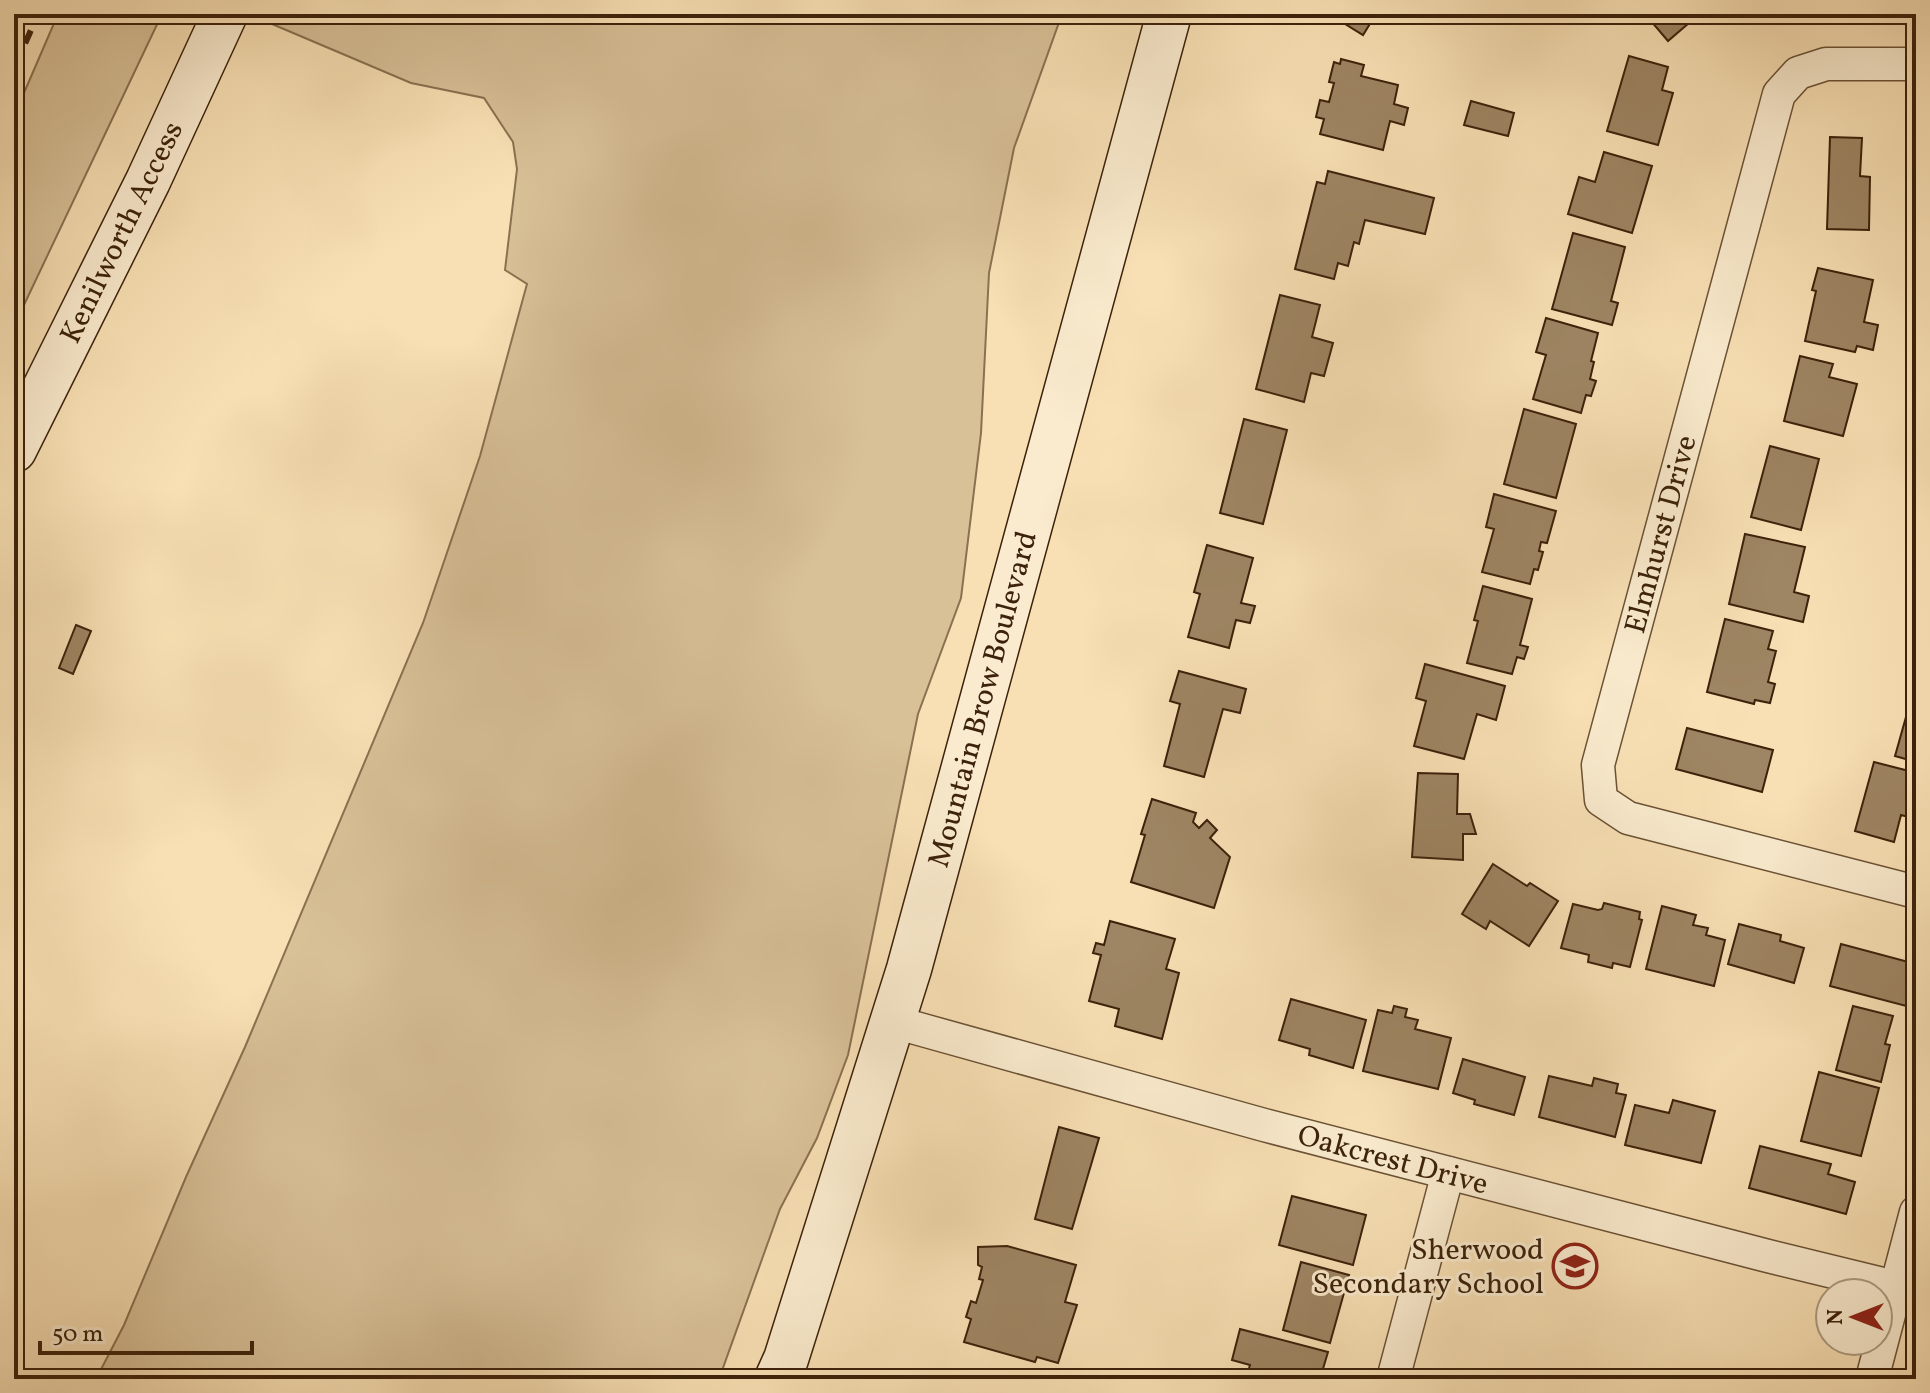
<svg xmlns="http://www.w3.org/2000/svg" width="1930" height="1393" font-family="Vollkorn,serif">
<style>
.green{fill:#d8c097;stroke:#8a7151;stroke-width:2}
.building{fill:#9e8563;stroke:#3c220b;stroke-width:2}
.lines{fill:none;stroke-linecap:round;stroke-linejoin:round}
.minor-casing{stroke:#6b5235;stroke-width:35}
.secondary-casing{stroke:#3c220b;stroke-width:47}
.minor{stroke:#faebce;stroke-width:32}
.secondary{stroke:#faebce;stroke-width:44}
.rail{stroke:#3c220b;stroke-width:6;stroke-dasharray:14 14;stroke-linecap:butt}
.labels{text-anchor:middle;stroke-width:6;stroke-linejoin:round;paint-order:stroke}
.street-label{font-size:30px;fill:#3c220b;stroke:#faebce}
.poi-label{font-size:30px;fill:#3c220b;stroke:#faebce;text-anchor:end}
</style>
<rect width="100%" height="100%" fill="#f8e0b4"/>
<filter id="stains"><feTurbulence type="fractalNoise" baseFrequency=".0025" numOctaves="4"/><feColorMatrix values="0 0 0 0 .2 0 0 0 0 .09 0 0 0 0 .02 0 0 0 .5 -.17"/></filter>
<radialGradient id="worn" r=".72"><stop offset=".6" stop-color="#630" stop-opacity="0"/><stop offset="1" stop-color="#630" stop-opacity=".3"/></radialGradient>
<g class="green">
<path d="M58,14h104l-148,312v-210z"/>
<path d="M272,14h790l-48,134 -25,125 -8,160 -20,165 -43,116 -70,341 -31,83 -37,71 -61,170h-623l28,-54 62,-148 59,-130 178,-424 57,-167 47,-172 -22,-14 12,-101 -4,-27 -29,-44 -73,-15 -139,-59z"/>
</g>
<g class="building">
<path d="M1329,14h47l-13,21z"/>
<path d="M1645,14h39l6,8 -22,19z"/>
<path d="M1629,56l39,11 -6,23 11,3 -15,52 -51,-14z"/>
<path d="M1341,59l23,6 -3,11 37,9 -4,19 14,4 -4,17 -14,-4 -7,29 -63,-16 4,-15 -8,-2 4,-17 9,2 5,-19 -5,-1 5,-20 6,2z"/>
<path d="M1471,101l43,12 -6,23 -44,-11z"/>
<path d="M1830,137l32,1 -2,38 10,1 -1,53 -42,-1z"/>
<path d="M1913,144h3v88h-5z"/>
<path d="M1604,152l48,14 -20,67 -64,-19 11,-37 16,5z"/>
<path d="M1328,171l106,27 -9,36 -60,-14 -6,24 -5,-2 -6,24 -10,-3 -4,16 -39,-10 22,-87 8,2z"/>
<path d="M1573,233l52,14 -14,54 7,2 -6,22 -60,-16z"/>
<path d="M1818,268l55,12 -9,42 14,3 -5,25 -16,-4 -2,6 -50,-11 11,-50 -4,-1z"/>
<path d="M1280,295l40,10 -8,32 21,6 -9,33 -13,-3 -7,29 -48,-13z"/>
<path d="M1546,318l52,15 -7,28 3,1 -4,17 6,2 -5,15 -5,-1 -5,18 -48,-14 13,-44 -10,-3z"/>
<path d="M1800,356l33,8 -4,13 28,7 -14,52 -59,-15z"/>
<path d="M1524,409l52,15 -20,74 -52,-14z"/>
<path d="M1244,419l43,11 -24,94 -43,-11z"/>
<path d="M1770,446l49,13 -18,71 -50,-13z"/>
<path d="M1494,494l62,17 -9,32 -6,-1 -2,9 4,1 -5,18 -4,-1 -4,15 -48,-12 12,-43 -8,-2z"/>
<path d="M1745,534l60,13 -11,45 15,4 -6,26 -74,-18z"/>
<path d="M1207,545l46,13 -12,45 14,3 -5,17 -14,-3 -7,28 -41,-11 12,-43 -6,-2z"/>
<path d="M1483,586l49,13 -12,46 8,2 -4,12 -7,-2 -5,17 -45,-11 11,-42 -4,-1z"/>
<path d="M1725,619l48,12 -5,18 8,2 -8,31 7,2 -5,19 -15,-3 -1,4 -47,-12z"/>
<path d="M76,625l15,6 -18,43 -14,-6z"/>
<path d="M1425,664l80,22 -9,34 -19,-6 -13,45 -50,-13 12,-45 -10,-3z"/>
<path d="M1179,671l67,18 -6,24 -17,-4 -19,68 -40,-11 16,-62 -10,-3z"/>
<path d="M1913,692l3,1v69l-21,-6z"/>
<path d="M1687,728l86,22 -11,42 -86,-23z"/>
<path d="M1874,762l39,10 -4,13 7,2v32l-15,-4 -7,27 -39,-11z"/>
<path d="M1418,773l40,1 -1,40h13l6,20h-13v26l-51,-3z"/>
<path d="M1152,799l44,14 -3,9 6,6 8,-8 10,10 -7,8 20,19 -16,51 -83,-26 14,-47 -4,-1z"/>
<path d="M1493,864l34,22 3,-3 28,18 -29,45 -39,-25 -4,8 -24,-15z"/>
<path d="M1604,903l36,9 -1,7 3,1 -12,47 -17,-4 -1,5 -24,-6 1,-7 -28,-7 12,-44 25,6 4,-1z"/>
<path d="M1662,906l34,9 -3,10 15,3 -2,7 19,5 -11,46 -68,-17z"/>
<path d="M1110,921l65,18 -9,30 13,4 -17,66 -47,-13 4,-17 -30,-8 12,-46 -8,-2 3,-10 8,2z"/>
<path d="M1739,924l42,11 -1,6 24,7 -10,35 -66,-19z"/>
<path d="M1841,944l75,20 -2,44 -84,-22z"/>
<path d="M1291,999l75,21 -13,48 -44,-13 1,-6 -31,-9z"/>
<path d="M1394,1006l13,3 -2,8 13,3 -3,9 36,9 -13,51 -75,-18 15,-61 14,3z"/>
<path d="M1853,1006l40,10 -8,28 5,1 -9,37 -45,-12z"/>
<path d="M1463,1059l62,18 -11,38 -40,-11 1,-4 -22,-7z"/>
<path d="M1819,1072l60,16 -18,68 -60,-15z"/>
<path d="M1549,1076l43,10 2,-8 24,6 -2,9 10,2 -11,42 -76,-20z"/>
<path d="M1673,1100l42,11 -14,52 -76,-18 10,-40 34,8z"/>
<path d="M1059,1127l40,11 -27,91 -37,-10z"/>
<path d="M1760,1146l71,18 -3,10 27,8 -9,32 -97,-26z"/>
<path d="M1292,1196l74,19 -13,50 -74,-20z"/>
<path d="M1007,1246l69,19 -11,37 12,3 -19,58 -21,-6 -2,5 -71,-20 7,-23 -5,-2 5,-16 5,2 7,-23 -4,-1 3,-12 -4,-2v-18z"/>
<path d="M1301,1262l48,13 -19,68 -47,-13z"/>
<path d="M1240,1329l88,23 -8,27 -29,-2 -45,2 4,-14 -18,-5z"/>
</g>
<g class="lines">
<g class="minor-casing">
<g id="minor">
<path d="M1916,64h-90l-28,9 -19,21 -181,671 3,35 27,18 288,74"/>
<path d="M894,1022l370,103 500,130 131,32"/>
<path d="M1393,1379l55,-206"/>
<path d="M1872,1379l44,-167"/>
</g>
</g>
<g class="secondary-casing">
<g id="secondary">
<path d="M14,450l134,-269 77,-167"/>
<path d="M777,1379l9,-20 123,-390 260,-955"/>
</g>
</g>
<use href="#minor" class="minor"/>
<use href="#secondary" class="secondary"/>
<path class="rail" d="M14,69l24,-55"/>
</g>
<defs>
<g id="school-ring" transform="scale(2.3)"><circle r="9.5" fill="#faebce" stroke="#8f2418" stroke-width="1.5"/><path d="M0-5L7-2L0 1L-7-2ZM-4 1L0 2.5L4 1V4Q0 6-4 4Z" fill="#8f2418"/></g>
</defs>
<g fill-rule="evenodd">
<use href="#school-ring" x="1575" y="1266"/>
</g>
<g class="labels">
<g class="street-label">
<text transform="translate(121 232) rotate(-64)" y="10">Kenilworth Access</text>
<text transform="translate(1660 534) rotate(-75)" y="10">Elmhurst Drive</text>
<text transform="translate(982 699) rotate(-75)" y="10">Mountain Brow Boulevard</text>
<text transform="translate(1393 1159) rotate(15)" y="10">Oakcrest Drive</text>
</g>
<g class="poi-label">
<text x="1544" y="1259">Sherwood<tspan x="1544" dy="34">Secondary School</tspan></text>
</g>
</g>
<rect width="1930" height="1393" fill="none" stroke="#f8e0b4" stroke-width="48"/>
<rect x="16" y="16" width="1898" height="1361" fill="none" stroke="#3c220b" stroke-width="4"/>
<rect x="24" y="24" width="1882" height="1345" fill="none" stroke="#3c220b" stroke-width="2"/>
<g transform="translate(1854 1317) rotate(270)"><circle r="38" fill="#faebce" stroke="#ae9b80" stroke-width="2"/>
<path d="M0-6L14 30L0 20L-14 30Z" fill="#8f2418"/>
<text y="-12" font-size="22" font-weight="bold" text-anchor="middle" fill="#3c220b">N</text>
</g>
<path d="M40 1341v12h212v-12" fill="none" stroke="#3c220b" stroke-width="4"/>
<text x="52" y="1341" font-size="24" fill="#3c220b" stroke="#faebce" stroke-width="6" paint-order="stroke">50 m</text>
<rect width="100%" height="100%" filter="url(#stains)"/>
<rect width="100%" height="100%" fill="url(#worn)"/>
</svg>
